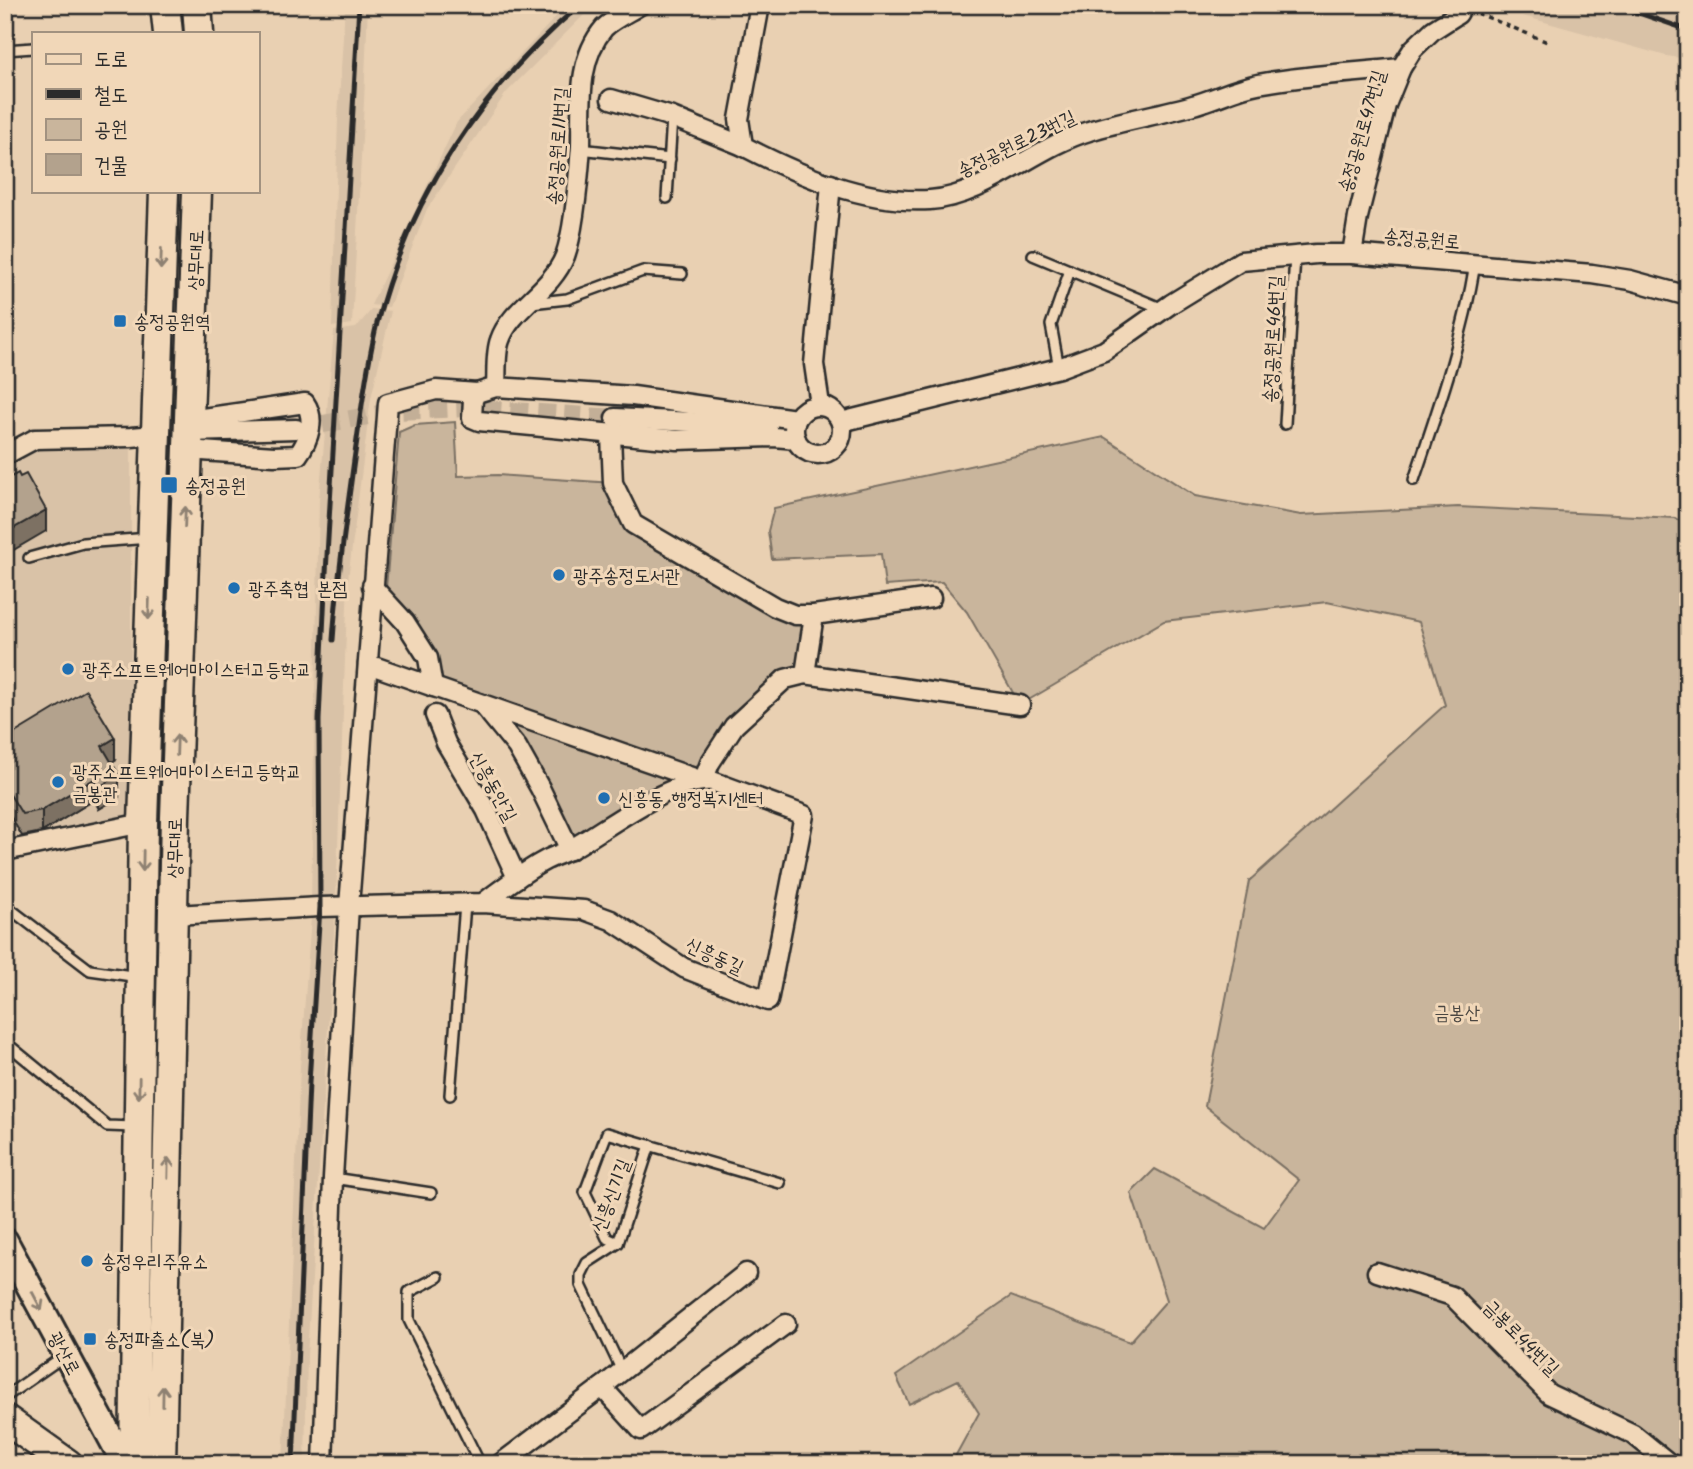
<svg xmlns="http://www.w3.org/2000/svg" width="1693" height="1469" font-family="Kalam,'Poor Story',sans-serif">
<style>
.built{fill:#d9c2a7}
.green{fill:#c9b59c;stroke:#7a7064;stroke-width:2}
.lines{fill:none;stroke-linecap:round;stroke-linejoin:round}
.minor-tunnel{stroke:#c3af97;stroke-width:18;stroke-dasharray:18 9;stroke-linecap:butt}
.service-casing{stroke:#2b2b2b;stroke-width:14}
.minor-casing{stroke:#2b2b2b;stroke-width:23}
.secondary-casing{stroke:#2b2b2b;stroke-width:30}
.primary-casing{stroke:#2b2b2b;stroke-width:33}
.path{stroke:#2b2b2b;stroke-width:3.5;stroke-dasharray:5 5;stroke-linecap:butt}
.service{stroke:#f1d7b8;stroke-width:9}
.minor{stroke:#f1d7b8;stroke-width:18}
.secondary{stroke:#f1d7b8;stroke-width:24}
.primary{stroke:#f1d7b8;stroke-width:28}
.rail{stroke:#2b2b2b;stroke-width:5}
.wall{fill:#9a8b79;stroke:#2b2b2b;stroke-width:2}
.shaded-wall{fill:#7d7163;stroke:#2b2b2b;stroke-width:2}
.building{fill:#b3a28d;stroke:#2b2b2b;stroke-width:2}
.oneway{stroke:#8e8172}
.poi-dot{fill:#1f6fb2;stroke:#f1d7b8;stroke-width:2.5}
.labels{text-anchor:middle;stroke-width:6;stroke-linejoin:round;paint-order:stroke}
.street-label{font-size:19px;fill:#2b2b2b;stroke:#f1d7b8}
.poi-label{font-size:19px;fill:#2b2b2b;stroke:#f1d7b8;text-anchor:start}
.park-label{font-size:19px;fill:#4b4742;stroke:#f1d7b8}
</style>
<rect width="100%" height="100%" fill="#e9d0b2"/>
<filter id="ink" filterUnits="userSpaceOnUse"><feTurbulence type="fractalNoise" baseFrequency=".0143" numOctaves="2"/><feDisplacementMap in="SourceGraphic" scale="14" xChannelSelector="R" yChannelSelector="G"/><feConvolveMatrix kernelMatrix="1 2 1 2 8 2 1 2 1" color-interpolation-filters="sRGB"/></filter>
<g filter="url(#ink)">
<g class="built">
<path d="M345,5h23l-4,97 -12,222 -20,3 6,-210z"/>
<path d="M567,5h27l-88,88 -79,116 -38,98 -18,-2 86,-183z"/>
<path d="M1499,5h189v54l-22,-3 -168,-47z"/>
<path d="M372,309l19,2 -20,87 -23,181 -12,320 -25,1 8,-400 15,-169 22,-3z"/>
<path d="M131,437v386l-126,26v-394l30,-16z"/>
<path d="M336,902l-29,454 -2,108h-22l17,-397 12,-164z"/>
</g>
<g class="green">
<path d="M455,422l3,54 40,-1 115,8 20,41 142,83 39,8 -9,59 -20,6 -75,83 -140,87 -88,-146 -49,-17 -6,-29 -42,-58 14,-168 16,-7z"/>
<path d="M1104,437l91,59 106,19 157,-8 217,11 13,8v938h-737l28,-51 -21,-33 -49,24 -13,-28 115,-80 119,46 37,-42 -36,-107 24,-24 109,59 35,-48 -94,-74 44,-225 196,-176 -26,-83 -92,-20 -163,19 -144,84 -53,-93 -25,-30 -57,4 -4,-32 -109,5 -4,-28 6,-23z"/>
</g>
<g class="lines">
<path class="minor-tunnel" d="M296,429l99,-18 73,-3 147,10"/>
<g class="service-casing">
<g id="service">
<path d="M5,50l28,-2"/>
<path d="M580,149l90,10"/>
<path d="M667,198l5,-81"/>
<path d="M1033,255l130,54"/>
<path d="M531,303l36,-4 76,-28 39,3"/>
<path d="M1059,368l-8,-43 19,-55"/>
<path d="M1285,424l10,-168"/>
<path d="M1414,480c24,-71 49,-142 61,-216"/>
<path d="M29,558l54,-15 67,-5"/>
<path d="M5,905l85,65 49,7"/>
<path d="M5,1042l102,84 27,1"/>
<path d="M450,1095l15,-191"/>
<path d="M333,1178l98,15"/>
<path d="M618,1243l-11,-5 -22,-46 22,-59 173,50"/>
<path d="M438,1277l-29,15v28l71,144"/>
<path d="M622,1371l-41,-86v-10l6,-12 31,-20 32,-98"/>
<path d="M5,1397l59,-41"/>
</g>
</g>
<g class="minor-casing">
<g id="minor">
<path d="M760,5l-21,114 4,27c56,29 122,58 187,54 56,-4 105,-53 159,-69 34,-11 70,-16 104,-26 22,-6 43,-17 65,-21 47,-9 96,-11 143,-16"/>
<path d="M611,99l61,18 71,29"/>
<path d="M1352,254l6,-37 28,-112 15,-37 12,-19 20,-19 25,-16 5,-9"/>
<path d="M496,387c1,-14 -1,-34 4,-47 11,-32 51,-49 65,-84 9,-25 14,-82 16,-110 1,-40 -5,-85 23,-118 9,-9 25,-16 36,-23"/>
<path d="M820,405l-6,-41 17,-180"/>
<circle cx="818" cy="430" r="24"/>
<path d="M615,418l153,8"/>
<path d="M841,422l218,-54 45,-17 67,-47 70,-43 75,-7h36l240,20 38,6 58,16"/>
<path d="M188,432l108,-3"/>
<path d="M796,439l-22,-2 -97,3 -198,-19 -7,-3 1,-19 4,-6 19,-6 137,9 163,23"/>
<path d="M187,450l87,6 24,-1c11,-15 18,-36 7,-52l-116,17"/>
<path d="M5,455l30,-16 96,-2 24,-2"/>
<path d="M372,586l33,36 23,36 5,29"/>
<path d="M814,615l117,-17"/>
<path d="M368,664l335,117 7,-18 24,-37 51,-47 20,-5 9,-59h-19l-20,-8 -142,-83 -20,-41 -2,-48"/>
<path d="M805,674l215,31"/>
<path d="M482,704l35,43 23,41 30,62"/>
<path d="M435,715l11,28 40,67 31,68"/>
<path d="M5,851l138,-28"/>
<path d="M174,915l146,-8 163,-4 101,7 27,10 73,48 84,33 36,-186 -92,-34c-41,-3 -105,48 -141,68 -8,4 -17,7 -25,11 -23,12 -43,28 -63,43"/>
<path d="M1377,1272l75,24 97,98 84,40 37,30"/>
<path d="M602,1387l39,43 145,-106"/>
<path d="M323,1464l10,-286 16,-272 39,-503 48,-13 41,3"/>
<path d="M500,1464l102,-77 144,-114"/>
</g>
</g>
<g class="secondary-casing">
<path id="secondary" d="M5,1241l120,223"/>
</g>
<g class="primary-casing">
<g id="primary">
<path d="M165,5l3,28"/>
<path d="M197,5l2,28"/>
<path d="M5,1419l63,45"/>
<path d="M134,1464l9,-641 21,-632"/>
<path d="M161,1464l14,-647 22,-626"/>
</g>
</g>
<path class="path" d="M1477,13l73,30"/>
<use href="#service" class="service"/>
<use href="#minor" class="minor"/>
<use href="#secondary" class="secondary"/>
<use href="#primary" class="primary"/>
<g class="rail">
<path d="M1615,5l73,25"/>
<path d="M333,640c4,-60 13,-121 21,-180 7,-46 12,-92 23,-137 32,-125 105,-235 203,-318"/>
<path d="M293,1464l16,-381 11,-176 -1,-187 6,-130 34,-585"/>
</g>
</g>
<path class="wall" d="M5,739l110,21 -4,2 8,35 -20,12 -5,-9 -52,32 -20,4 -13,-22z"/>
<g class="shaded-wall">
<path d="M46,510v21l-41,24v-22z"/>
<path d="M115,738v22l-13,8v-22z"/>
<path d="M119,775v22l-20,12v-22z"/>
<path d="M94,779v21l-52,32v-22z"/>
<path d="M9,793v21l-4,3v-22z"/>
</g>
<g class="building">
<path d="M18,473l2,4 6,-3 20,36 -41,23v-53z"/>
<path d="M86,690l29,48 -13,8 17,29 -20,12 -5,-8 -52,31 -20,4 -13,-21 -4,2v-56z"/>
</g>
<defs><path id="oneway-shaft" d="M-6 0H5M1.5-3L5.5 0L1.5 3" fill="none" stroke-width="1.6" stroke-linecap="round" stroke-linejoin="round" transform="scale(1.75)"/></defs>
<g class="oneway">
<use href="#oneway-shaft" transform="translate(161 259) rotate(92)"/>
<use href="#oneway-shaft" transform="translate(185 517) rotate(-88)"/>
<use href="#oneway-shaft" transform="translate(149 609) rotate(92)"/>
<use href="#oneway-shaft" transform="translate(177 745) rotate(-88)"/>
<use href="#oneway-shaft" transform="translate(143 861) rotate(91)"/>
<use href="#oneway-shaft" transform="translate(139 1088) rotate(91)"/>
<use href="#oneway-shaft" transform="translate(168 1168) rotate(-89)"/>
<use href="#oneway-shaft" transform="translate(37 1301) rotate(62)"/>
<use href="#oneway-shaft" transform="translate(163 1396) rotate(-89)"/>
</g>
</g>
<g class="poi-dot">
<rect x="113" y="314" width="14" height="14" rx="3.5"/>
<rect x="160" y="476" width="18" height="18" rx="3.5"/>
<circle cx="559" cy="575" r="7"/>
<circle cx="234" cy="588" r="7"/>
<circle cx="68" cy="669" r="7"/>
<circle cx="58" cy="782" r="7"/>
<circle cx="604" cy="798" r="7"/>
<circle cx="87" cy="1261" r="7"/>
<rect x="83" y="1332" width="14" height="14" rx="3.5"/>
</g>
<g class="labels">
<g class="street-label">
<text transform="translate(1361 131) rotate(-74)" y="7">송정공원로47번길</text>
<text transform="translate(1016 143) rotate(-26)" y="7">송정공원로23번길</text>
<text transform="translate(557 146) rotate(-86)" y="7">송정공원로11번길</text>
<text transform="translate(1422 238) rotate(5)" y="7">송정공원로</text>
<text transform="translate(195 260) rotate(-88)" y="7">상무대로</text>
<text transform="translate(1272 339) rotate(-87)" y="7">송정공원로46번길</text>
<text transform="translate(494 786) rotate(61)" y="7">신흥동안길</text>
<text transform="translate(174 848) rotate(-89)" y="7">상무대로</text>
<text transform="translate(715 955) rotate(25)" y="7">신흥동길</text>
<text transform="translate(610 1195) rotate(-69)" y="7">신흥신기길</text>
<text transform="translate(1522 1337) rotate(45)" y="7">금봉로44번길</text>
<text transform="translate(65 1353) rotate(62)" y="7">광산로</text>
</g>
<g class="poi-label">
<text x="134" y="328">송정공원역</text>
<text x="185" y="492">송정공원</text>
<text x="573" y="582">광주송정도서관</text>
<text x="248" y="595">광주축협 본점</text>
<text x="82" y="676">광주소프트웨어마이스터고등학교</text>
<text x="72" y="778">광주소프트웨어마이스터고등학교<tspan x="72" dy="22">금봉관</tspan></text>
<text x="618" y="805">신흥동 행정복지센터</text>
<text x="101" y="1268">송정우리주유소</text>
<text x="104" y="1346">송정파출소(북)</text>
</g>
<g class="park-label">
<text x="1457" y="1019">금봉산</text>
</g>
</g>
<rect width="1693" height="1469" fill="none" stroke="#f1d7b8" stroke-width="28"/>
<rect x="14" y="14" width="1665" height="1441" fill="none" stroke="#2b2b2b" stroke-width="2.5" filter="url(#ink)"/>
<rect x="32" y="32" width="228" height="161" fill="#f1d7b8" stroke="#a29280" stroke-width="2"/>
<rect x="46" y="54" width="35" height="10" fill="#f1d7b8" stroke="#a29280" stroke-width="2"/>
<text x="94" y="66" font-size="21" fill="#2b2b2b">도로</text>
<rect x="46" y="89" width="35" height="10" fill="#2b2b2b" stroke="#a29280" stroke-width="2"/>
<text x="94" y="102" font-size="21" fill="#2b2b2b">철도</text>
<rect x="46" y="119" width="35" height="21" fill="#c9b59c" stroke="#a29280" stroke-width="2"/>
<text x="94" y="136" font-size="21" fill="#2b2b2b">공원</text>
<rect x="46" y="154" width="35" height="21" fill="#b3a28d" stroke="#a29280" stroke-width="2"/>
<text x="94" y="172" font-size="21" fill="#2b2b2b">건물</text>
</svg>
